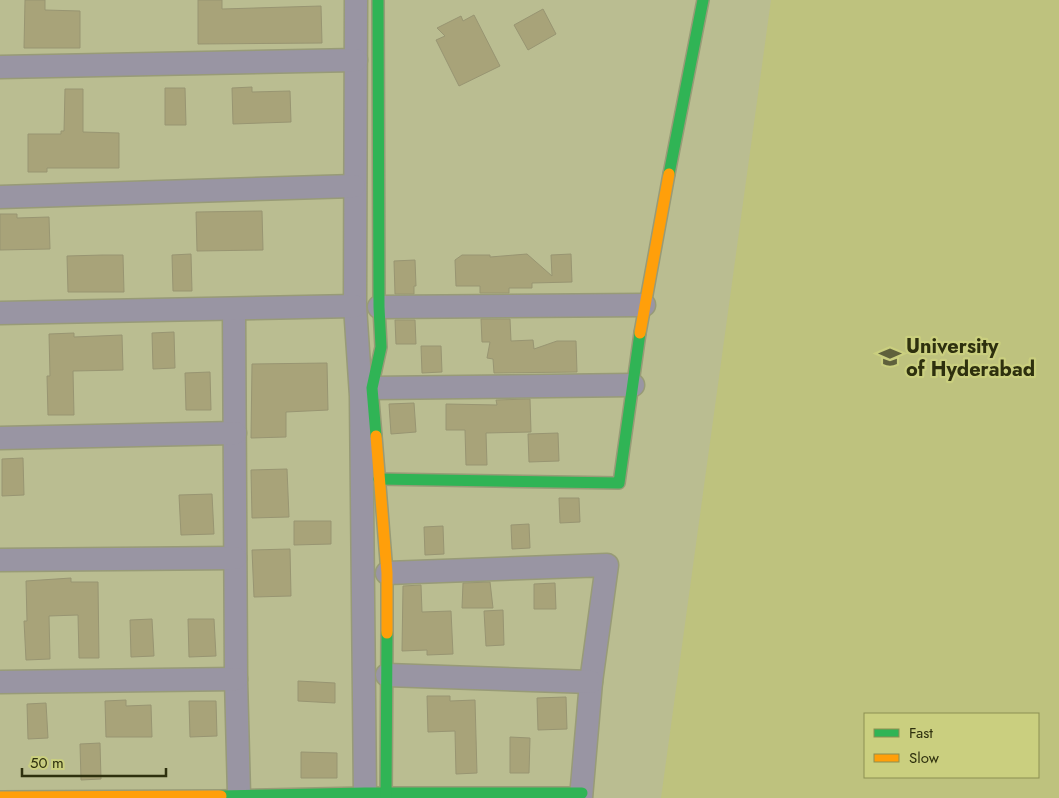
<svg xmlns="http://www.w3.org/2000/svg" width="1059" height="798" font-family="Jost,sans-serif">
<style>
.built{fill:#bec27e;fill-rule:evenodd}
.building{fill:#a8a379;stroke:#989572}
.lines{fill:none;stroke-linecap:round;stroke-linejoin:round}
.street-casing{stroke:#989b77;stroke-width:25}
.fast-casing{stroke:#989b77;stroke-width:14}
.slow-casing{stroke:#989b77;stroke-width:14}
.street{stroke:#9995a3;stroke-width:22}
.fast{stroke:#30b455;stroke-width:11}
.slow{stroke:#ff9f0a;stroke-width:11}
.labels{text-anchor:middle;stroke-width:4.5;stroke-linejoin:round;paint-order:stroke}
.poi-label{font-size:20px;font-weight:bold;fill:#2e300e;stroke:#cacf7f;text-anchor:start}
</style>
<rect width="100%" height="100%" fill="#babd91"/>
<path class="built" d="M771,0h288v798h-398zM865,714h173v63h-173z"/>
<g class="building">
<path d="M25,0h20v10l35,1v37h-56z"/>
<path d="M198,0h24v9l99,-3 1,37 -124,1z"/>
<path d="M543,9l13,25 -28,16 -14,-25z"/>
<path d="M474,15l26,51 -41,20 -23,-46 9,-4 -8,-8 24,-12 2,5z"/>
<path d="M252,87v5l38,-1 1,31 -58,2 -1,-36z"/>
<path d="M165,88h20l1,37h-21z"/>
<path d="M65,89h18v43l36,1v35h-72v4h-19v-38h33v-3h3z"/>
<path d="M262,211l1,39 -66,1 -1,-39z"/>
<path d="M0,214h17v4l32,-1 1,32 -50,1z"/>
<path d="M191,254l1,37h-19l-1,-36z"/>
<path d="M527,254l25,22 -1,-21 20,-1 1,28 -40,1v5h-23v5h-29v-7h-24l-1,-26 7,-5h28v2z"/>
<path d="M103,255h20l1,37h-56l-1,-36z"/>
<path d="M415,260l1,26h-2v8h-19l-1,-33z"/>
<path d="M481,319h29l1,22 22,-1 1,9 23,-8h19l1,31 -83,1 -1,-14 -6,-1 3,-16h-8z"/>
<path d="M395,320h20l1,24h-20z"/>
<path d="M174,332l1,36 -22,1 -1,-36z"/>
<path d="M74,333v4l48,-2 1,35 -50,1 1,44h-26l-1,-39h3l-1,-42z"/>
<path d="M421,346h20l1,26 -20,1z"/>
<path d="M327,363l1,47 -42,2v25l-35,1 1,-74z"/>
<path d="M210,372l1,38h-25l-1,-37z"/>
<path d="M530,399l1,33 -45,1 1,32h-21l-1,-35h-19v-26l51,1 -1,-5z"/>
<path d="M414,403l2,29 -25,2 -2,-30z"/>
<path d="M558,433l1,28 -30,1 -1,-28z"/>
<path d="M23,458l1,37 -22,1v-37z"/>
<path d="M287,469l2,48 -37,1 -1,-48z"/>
<path d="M212,494l2,40 -33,1 -2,-40z"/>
<path d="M559,498h20l1,24 -20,1z"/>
<path d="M294,521h37v23l-37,1z"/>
<path d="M529,524l1,24 -18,1 -1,-24z"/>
<path d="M443,526l1,28 -19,1 -1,-28z"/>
<path d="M290,549l1,47 -37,1 -2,-47z"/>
<path d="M71,578v4h27l1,76h-20l-1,-43 -29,1 1,43 -24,1 -2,-39h3l-1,-40z"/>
<path d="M490,582l3,26h-31l1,-25z"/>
<path d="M555,583l1,26h-22v-25z"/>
<path d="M421,585l1,27 29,-1 2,43 -26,1v-5l-25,1 1,-65z"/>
<path d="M503,610l1,35 -18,1 -2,-35z"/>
<path d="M152,619l2,37 -23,1 -1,-37z"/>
<path d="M188,619h26l2,37 -27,1z"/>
<path d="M298,681l37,2v20l-37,-2z"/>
<path d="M427,696h23v5l25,-1 2,73 -21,1 -1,-43 -27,1z"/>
<path d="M566,697l1,32 -29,1 -1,-32z"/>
<path d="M126,700v6l25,-1 1,32h-46l-1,-36z"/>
<path d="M189,701h27l1,35 -27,1z"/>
<path d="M46,703l2,35 -20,1 -1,-35z"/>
<path d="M510,737l20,1 -1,35h-19z"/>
<path d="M100,743l1,36 -20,1 -1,-36z"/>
<path d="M301,752l36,1v25h-36z"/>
</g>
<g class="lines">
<g class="street-casing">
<g id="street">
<path d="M356,0l-1,306 6,90 4,402"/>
<path d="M0,67l356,-7"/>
<path d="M0,197l354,-11"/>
<path d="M379,307l265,-2"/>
<path d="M234,310l2,369 3,116"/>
<path d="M0,313l355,-7"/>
<path d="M372,388l261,-3"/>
<path d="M0,438l235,-5"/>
<path d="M0,560l235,-2"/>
<path d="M387,573l220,-8 -16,117 -10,116"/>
<path d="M387,675l204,7"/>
<path d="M0,682l236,-3"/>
</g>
</g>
<g class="fast-casing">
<g id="fast">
<path d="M669,174l34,-174"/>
<path d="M376,436l-4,-48 9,-41 -2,-40 -1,-307"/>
<path d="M379,479l240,4 21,-150"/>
<path d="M221,796l144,-3h217"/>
<path d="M386,798l1,-165"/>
</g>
</g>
<g class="slow-casing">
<g id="slow">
<path d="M640,333l29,-159"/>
<path d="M376,436l11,137v60"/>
<path d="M0,797l221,-1"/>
</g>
</g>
<use href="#street" class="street"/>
<use href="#fast" class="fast"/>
<use href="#slow" class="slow"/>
</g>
<defs>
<g id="university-bare" transform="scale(1.725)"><path d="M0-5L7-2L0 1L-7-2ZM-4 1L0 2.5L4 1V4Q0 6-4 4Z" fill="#5f613c" stroke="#cacf7f" stroke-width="2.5" paint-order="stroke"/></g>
</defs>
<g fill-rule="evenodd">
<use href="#university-bare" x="890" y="357"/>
</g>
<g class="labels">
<g class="poi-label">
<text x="906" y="353">University<tspan x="906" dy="23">of Hyderabad</tspan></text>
</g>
</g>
<rect x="864" y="713" width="175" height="65" fill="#cacf7f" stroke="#8c8f52"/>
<rect x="874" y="729" width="25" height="8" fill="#30b455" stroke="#8c8f52"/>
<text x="909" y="738" font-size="15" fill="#2e300e">Fast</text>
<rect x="874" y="754" width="25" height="8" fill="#ff9f0a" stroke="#8c8f52"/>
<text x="909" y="763" font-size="15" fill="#2e300e">Slow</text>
<path d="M22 768v8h144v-8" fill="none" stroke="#2e300e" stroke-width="2.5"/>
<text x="30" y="768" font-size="15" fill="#2e300e" stroke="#cacf7f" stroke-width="4" paint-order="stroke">50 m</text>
</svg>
